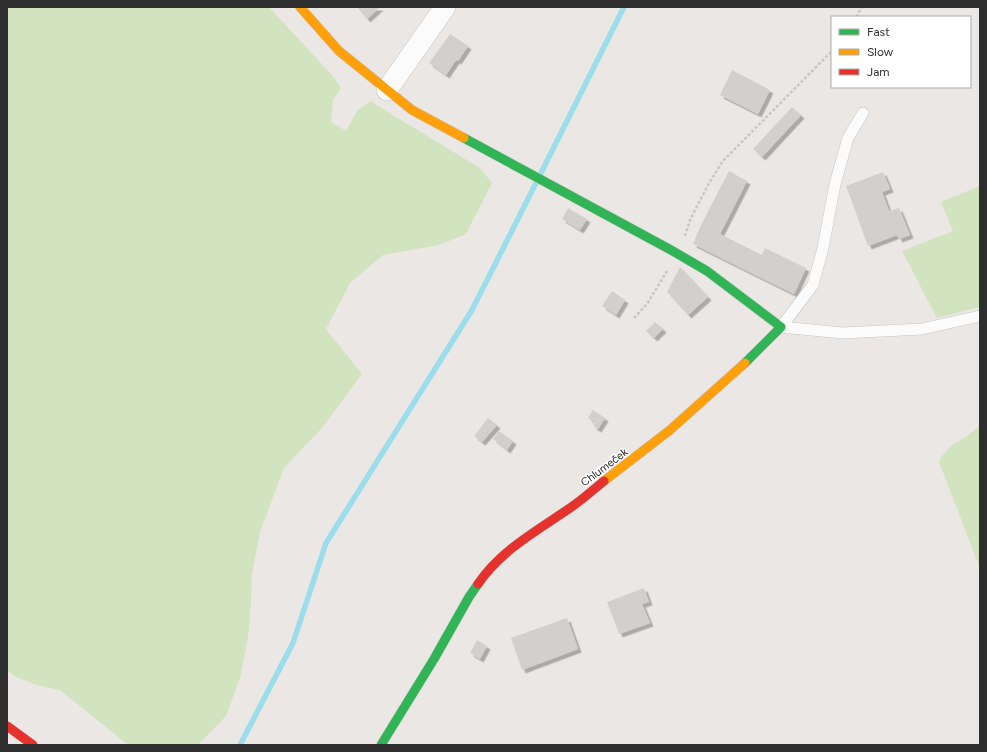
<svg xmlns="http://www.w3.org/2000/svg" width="987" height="752" font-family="Figtree,sans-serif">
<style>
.green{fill:#d2e4bf}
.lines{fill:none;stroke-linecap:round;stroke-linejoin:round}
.stream{stroke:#9bddea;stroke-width:5.5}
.building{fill:#d2d0cd;filter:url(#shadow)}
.lane-casing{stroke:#c7c6c6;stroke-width:12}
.street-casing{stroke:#c7c6c6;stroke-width:22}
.fast-casing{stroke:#c7c6c6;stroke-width:10}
.slow-casing{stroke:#c7c6c6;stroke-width:10}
.jam-casing{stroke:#c7c6c6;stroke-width:10}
.path{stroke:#c8c7c7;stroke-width:2.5;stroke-dasharray:3 2;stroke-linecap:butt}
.lane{stroke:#fcfbfb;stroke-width:11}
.street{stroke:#fcfbfb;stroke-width:21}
.fast{stroke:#30b455;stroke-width:9}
.slow{stroke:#ff9f0a;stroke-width:9}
.jam{stroke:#e5322d;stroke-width:9}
.labels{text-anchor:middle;stroke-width:3;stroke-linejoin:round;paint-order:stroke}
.street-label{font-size:11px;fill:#2e2e2e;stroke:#fff}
</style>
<defs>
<filter id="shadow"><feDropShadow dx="3.5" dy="3.5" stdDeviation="0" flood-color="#0004"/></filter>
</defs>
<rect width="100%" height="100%" fill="#ebe7e4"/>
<g class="green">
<path d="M7,7h262l63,68 9,13 -8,12 -2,22 15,9 11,-20 13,-10 110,67 12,15 -26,51 -27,11 -56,10 -33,28 -24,46 36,45 -40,54 -38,40 -24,64 -8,41 -1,30 -3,35 -8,40 -14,38 -28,29h-70l-68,-55 -24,-5 -22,-9 -7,-6z"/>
<path d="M980,186v121l-43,11 -35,-67 51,-20 -12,-29z"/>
<path d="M980,426v142l-41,-106c8,-16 14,-17 28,-26 4,-3 8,-7 13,-10z"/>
</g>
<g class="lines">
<g class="stream">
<path d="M540,175l84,-168"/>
<path d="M240,745l53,-102 33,-100 146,-233 64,-127"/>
</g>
</g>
<g class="building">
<path d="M357,7h23l-13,12z"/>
<path d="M450,34l18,12 -10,15 -2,-1 -10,15 -17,-12z"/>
<path d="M732,70l38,20 -12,24 -38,-19z"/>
<path d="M792,107l9,8 -39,42 -9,-8z"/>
<path d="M729,171l18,10 -27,53 42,21 3,-7 41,20 -12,26 -101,-50 8,-19z"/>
<path d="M883,172l7,17 -8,3 7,19 10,-3 11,27 -11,4 -2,-4 -29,11 -22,-60z"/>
<path d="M568,208l19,11 -7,11 -18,-11z"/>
<path d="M680,267l28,30 -20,18 -21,-23z"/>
<path d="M612,291l13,9 -9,15 -14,-9z"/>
<path d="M655,322l8,7 -9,9 -8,-7z"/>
<path d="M593,410l12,8 -7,11 -5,-3 2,-3 -7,-5z"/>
<path d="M488,418l9,7 -15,17 -8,-6z"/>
<path d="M499,431l14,10 -6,9 -14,-11z"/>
<path d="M644,588l5,14 -7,2 8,19 -31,11 -12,-32z"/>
<path d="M567,618l11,31 -56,21 -11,-32z"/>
<path d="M477,640l10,6 -7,13 -10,-6z"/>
</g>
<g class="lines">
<g class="lane-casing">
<path id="lane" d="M863,113l-15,25 -13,46 -12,64 -10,37 -32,42 62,6 79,-4 58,-13"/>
</g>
<g class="street-casing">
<path id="street" d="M387,90l58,-83"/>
</g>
<g class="fast-casing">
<g id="fast">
<path d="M464,138l207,112 36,21 74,56 -36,36"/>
<path d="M381,745l53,-86 35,-62 9,-13"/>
</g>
</g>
<g class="slow-casing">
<g id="slow">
<path d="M300,7l39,44 73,59 52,28"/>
<path d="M604,481l66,-51 75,-67"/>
</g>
</g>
<g class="jam-casing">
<g id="jam">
<path d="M478,584c23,-34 60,-54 92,-76 12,-8 23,-18 34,-27"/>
<path d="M7,726l26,19"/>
</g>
</g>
<g class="path">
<path d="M856,17l6,-10"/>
<path d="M685,236l5,-16 17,-33 15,-25 110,-111"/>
<path d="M634,318l13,-14 20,-33"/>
</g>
<use href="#lane" class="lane"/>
<use href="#street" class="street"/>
<use href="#fast" class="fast"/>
<use href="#slow" class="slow"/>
<use href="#jam" class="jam"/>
</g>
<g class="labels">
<g class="street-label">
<text transform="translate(604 467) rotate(-37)" y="4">Chlumeček</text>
</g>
</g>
<rect width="987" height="752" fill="none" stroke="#2e2e2e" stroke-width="16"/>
<rect x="831" y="16" width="140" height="72" fill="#ffffff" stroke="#ababab"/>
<rect x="839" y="29" width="20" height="6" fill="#30b455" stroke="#ababab"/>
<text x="867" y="36" font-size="12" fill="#2e2e2e">Fast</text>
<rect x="839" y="49" width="20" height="6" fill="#ff9f0a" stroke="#ababab"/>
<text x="867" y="56" font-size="12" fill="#2e2e2e">Slow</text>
<rect x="839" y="69" width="20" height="6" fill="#e5322d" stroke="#ababab"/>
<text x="867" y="76" font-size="12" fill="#2e2e2e">Jam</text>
</svg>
